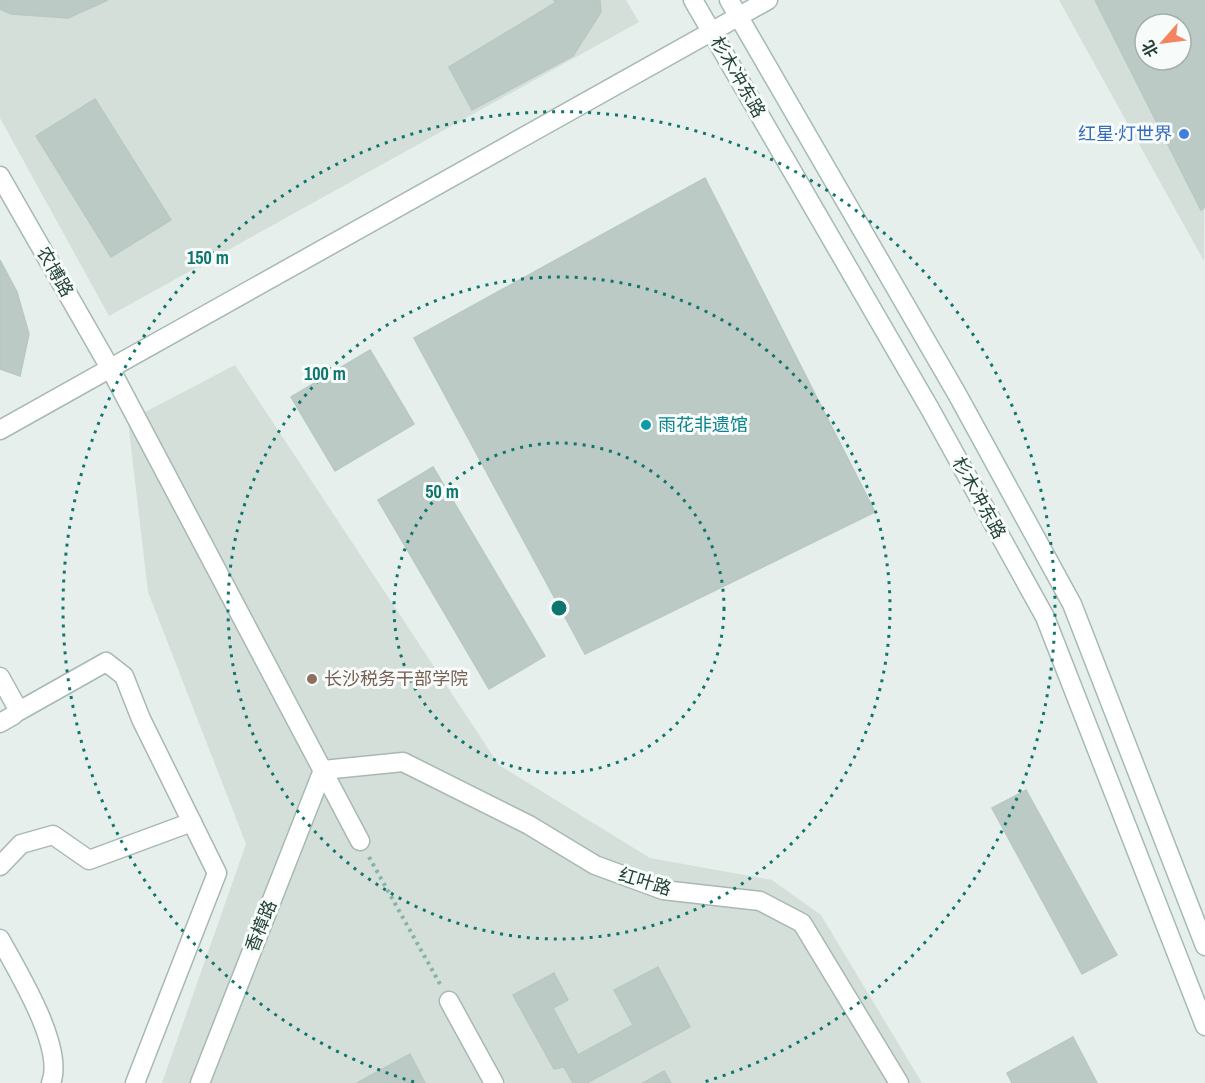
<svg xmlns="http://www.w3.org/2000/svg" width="1205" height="1083" font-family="'Archivo Narrow','Noto Sans SC',sans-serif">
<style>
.built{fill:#d4dfda;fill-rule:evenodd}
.building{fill:#bbcac4;stroke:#b8c9c2;stroke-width:1.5;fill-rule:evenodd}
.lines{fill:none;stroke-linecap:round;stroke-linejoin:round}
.minor-casing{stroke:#a8b8b2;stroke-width:21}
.tertiary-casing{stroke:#a8b8b2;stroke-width:21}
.secondary-casing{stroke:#a4bbb3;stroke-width:21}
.path{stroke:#86b3a5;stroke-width:4;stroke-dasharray:3 4.5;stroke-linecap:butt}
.minor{stroke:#fff;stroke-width:18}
.tertiary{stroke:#fff;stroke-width:18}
.secondary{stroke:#fff;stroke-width:18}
.ring{fill:none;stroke:#0f766e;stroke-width:3;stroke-dasharray:3 6}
.shop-dot{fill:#3f7fe0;stroke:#f7fbf9;stroke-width:2}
.culture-dot{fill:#0f9aa8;stroke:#f7fbf9;stroke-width:2}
.education-dot{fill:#8d6e63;stroke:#f7fbf9;stroke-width:2}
.labels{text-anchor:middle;stroke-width:6;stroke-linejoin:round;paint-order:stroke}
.street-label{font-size:18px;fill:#24423a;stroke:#f7fbf9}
.shop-label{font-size:18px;fill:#366cbe;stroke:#f7fbf9;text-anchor:end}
.culture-label{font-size:18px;fill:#0d838f;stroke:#f7fbf9;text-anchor:start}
.education-label{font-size:18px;fill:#785e54;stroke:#f7fbf9;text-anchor:start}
.centre{fill:#0f766e;stroke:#f7fbf9;stroke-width:3}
.ring-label{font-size:18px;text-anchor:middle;font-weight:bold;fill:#0f766e;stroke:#f7fbf9;stroke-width:6;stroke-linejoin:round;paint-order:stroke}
</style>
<rect width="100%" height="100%" fill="#e6efeb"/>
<g class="built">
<path d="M0,0h626l13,22 -530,294 -109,-198z"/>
<path d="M1059,0h146l-1,261zM1145,24h36v36h-36z"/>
<path d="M235,365l264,400 151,93 122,22 49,35 101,168h-760l84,-239 -98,-252 -20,-171z"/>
</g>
<g class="building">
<path d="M0,0h108l-40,18 -57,-4 -11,-5z"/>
<path d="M554,0h46l1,12 -28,44 -101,54 -23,-43 106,-64z"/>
<path d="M1095,0h110v207l-4,3zM1145,24h36v36h-36z"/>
<path d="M95,99l76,121 -60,37 -75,-121z"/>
<path d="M705,178l170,334 -290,142 -171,-316z"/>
<path d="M0,260l17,32 12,42 -9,42 -20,-7z"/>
<path d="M370,350l44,74 -79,47 -44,-74z"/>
<path d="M433,467l112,189 -56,33 -111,-189z"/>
<path d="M1026,790l91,165 -35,19 -90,-166z"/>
<path d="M658,967l32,60 -103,56h-14l-9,-16 -10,2 -41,-74 41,-22 14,27 -15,8 25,47 55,-30 -19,-35z"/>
<path d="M1073,1037l24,46h-85l-5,-10z"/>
<path d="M410,1054l15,29h-68z"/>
<path d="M664,1071l7,12h-28z"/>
</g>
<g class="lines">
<g class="minor-casing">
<g id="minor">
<path d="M0,176l110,192 250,473"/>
<path d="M0,677l19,34 87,-49 18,14 17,43 76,154 -82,210"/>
<path d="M0,723l14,-8"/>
<path d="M0,866l21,-22 32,-9 36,25 103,-38"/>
<path d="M0,939c18,33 65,109 51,144"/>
<path d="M449,1001l45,82"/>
<path d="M200,1083l123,-313 80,-8 126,63 66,40 68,25 97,11 42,22 97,160"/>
</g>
</g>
<g class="tertiary-casing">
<path id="tertiary" d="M0,430l768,-430"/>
</g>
<g class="secondary-casing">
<g id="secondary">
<path d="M693,0l237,409 115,208 160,409"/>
<path d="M729,0l228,394 115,210 133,342"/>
</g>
</g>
<path class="path" d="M369,857l71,127"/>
<use href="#minor" class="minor"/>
<use href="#tertiary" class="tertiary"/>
<use href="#secondary" class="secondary"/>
</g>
<g class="ring">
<circle cx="559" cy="608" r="165"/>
<circle cx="559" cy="608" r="331"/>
<path d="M414 1082A496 496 0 1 1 704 1082"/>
</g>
<circle class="shop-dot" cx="1184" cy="134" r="6"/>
<circle class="culture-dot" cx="646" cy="425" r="6"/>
<circle class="education-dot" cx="312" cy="679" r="6"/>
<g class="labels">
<g class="street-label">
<text transform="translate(738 77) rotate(60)" y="6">杉木冲东路</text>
<text transform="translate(55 272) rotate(60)" y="6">农博路</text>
<text transform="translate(979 498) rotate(61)" y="6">杉木冲东路</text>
<text transform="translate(645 882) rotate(17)" y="6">红叶路</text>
<text transform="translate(261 926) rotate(-68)" y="6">香樟路</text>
</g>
<g class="shop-label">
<text x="1172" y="140">红星·灯世界</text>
</g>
<g class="culture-label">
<text x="658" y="431">雨花非遗馆</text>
</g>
<g class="education-label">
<text x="324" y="685">长沙税务干部学院</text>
</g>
</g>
<circle cx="559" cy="608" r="9" class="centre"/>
<g class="ring-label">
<text x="208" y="264">150 m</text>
<text x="325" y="380">100 m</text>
<text x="442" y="498">50 m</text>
</g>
<g transform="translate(1163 42) rotate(242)"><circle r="28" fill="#f7fbf9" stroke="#a3b1ad" stroke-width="1.5"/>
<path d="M0-4.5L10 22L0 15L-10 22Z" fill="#f4845f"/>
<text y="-9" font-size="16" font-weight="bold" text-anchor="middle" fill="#24423a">北</text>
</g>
</svg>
